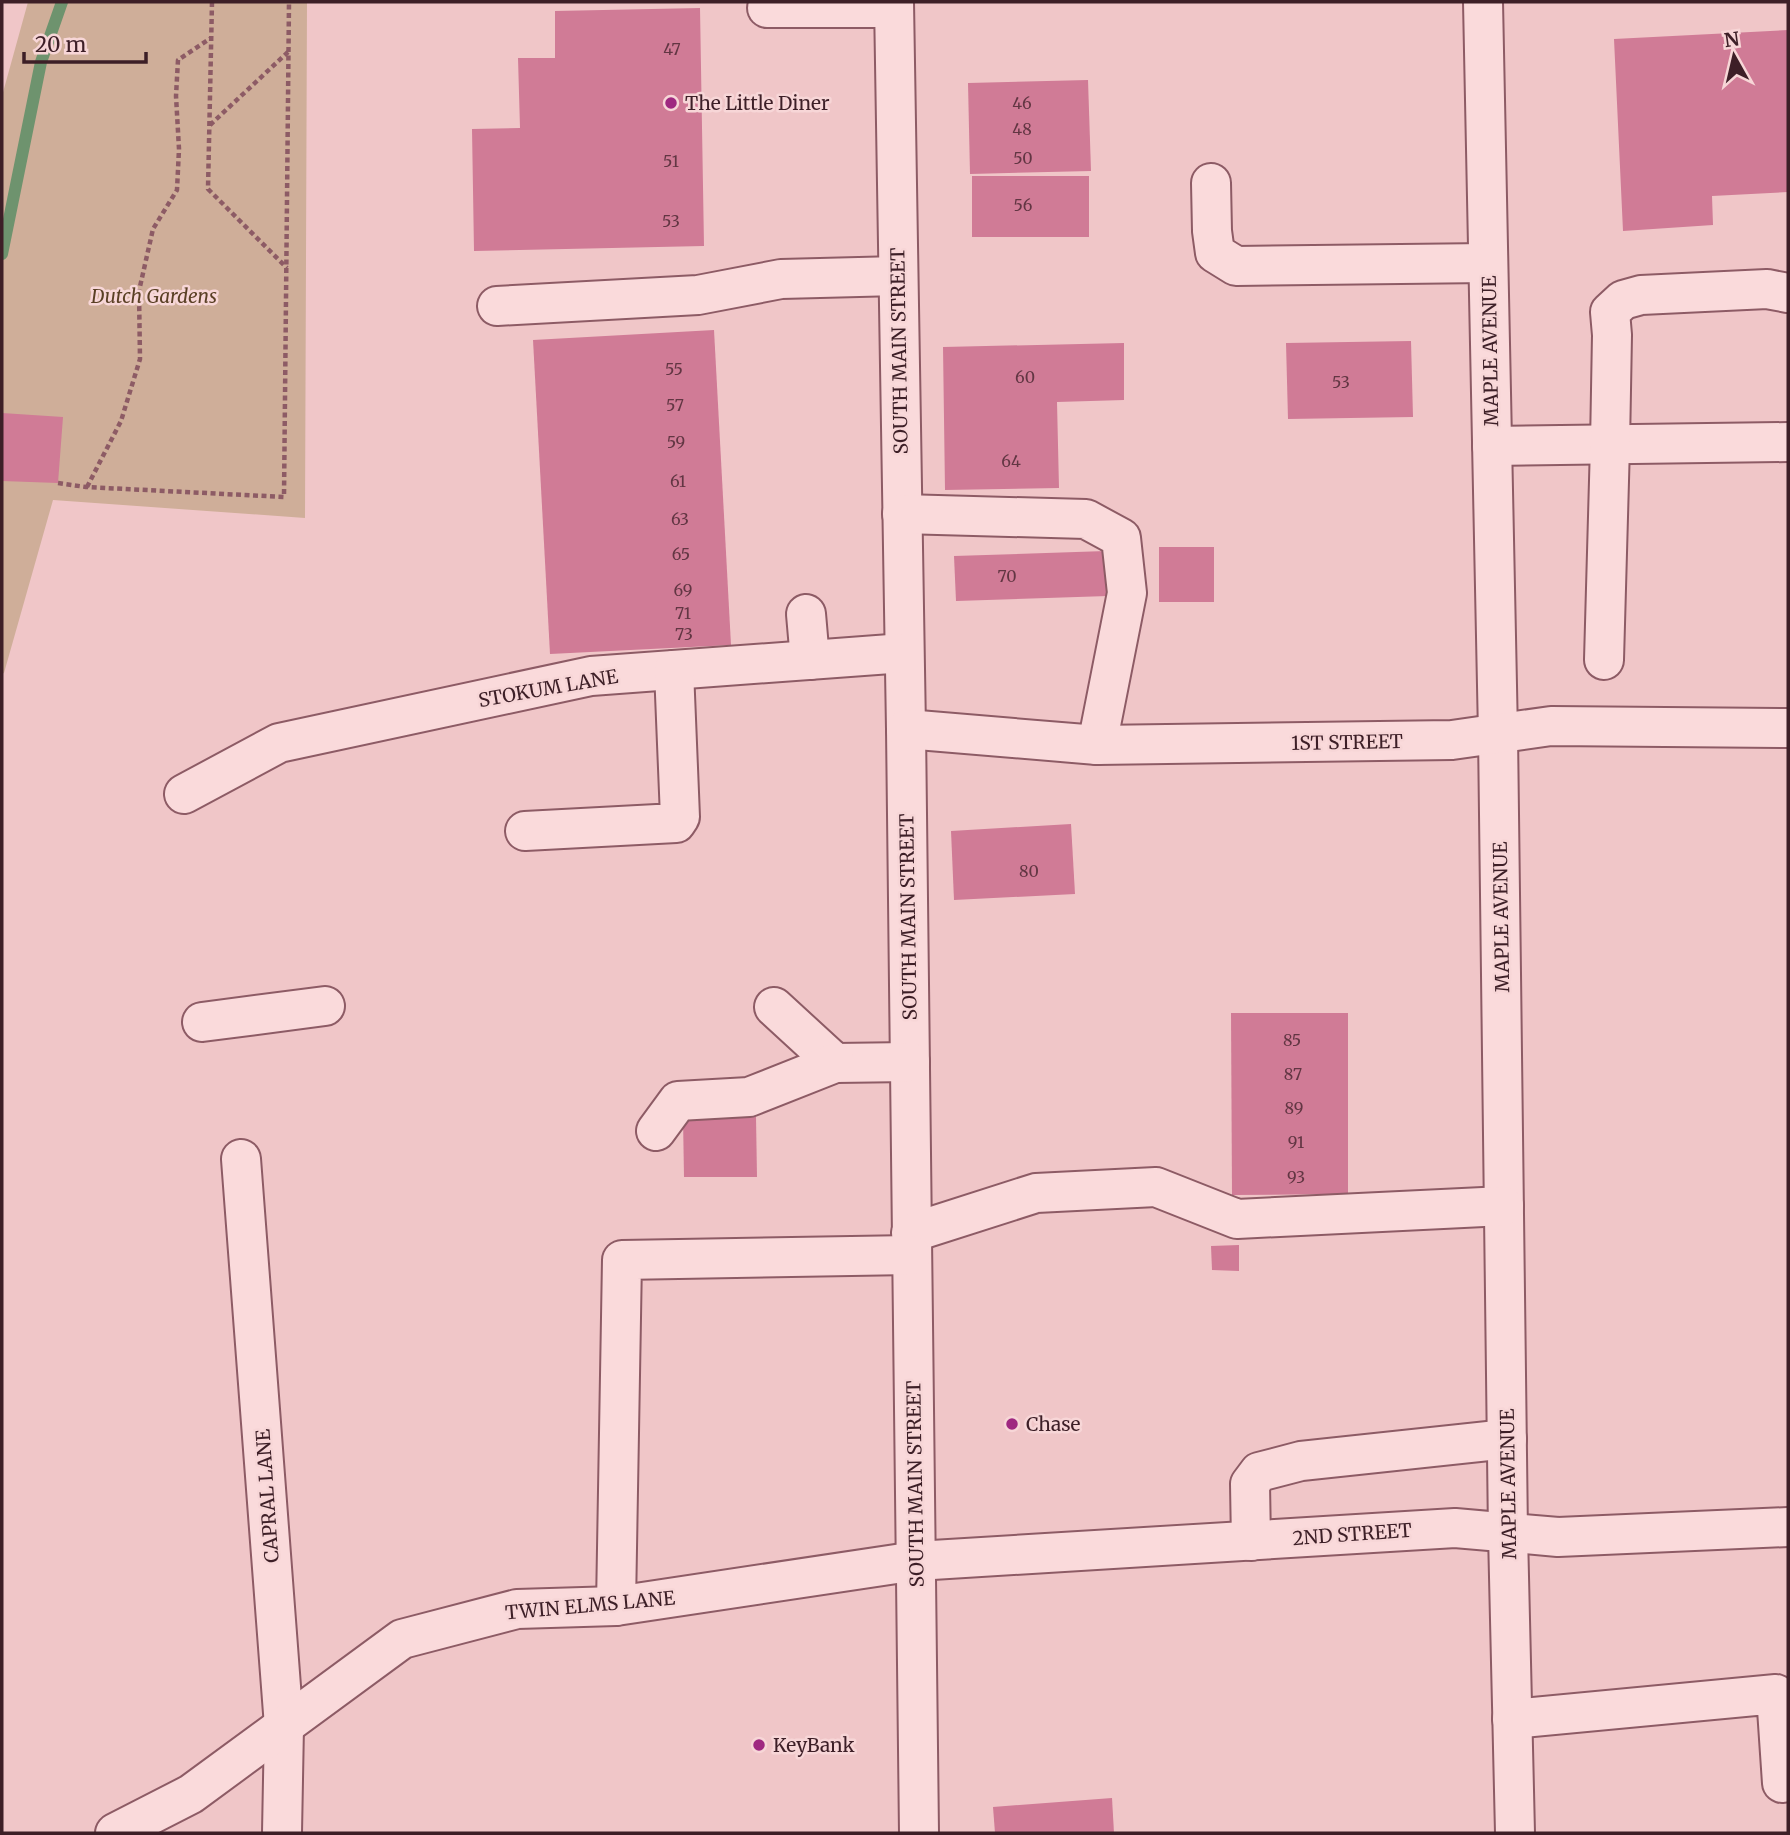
<svg xmlns="http://www.w3.org/2000/svg" width="1790" height="1835" font-family="Merriweather,serif">
<style>
.green{fill:#cfae99}
.lines{fill:none;stroke-linecap:round;stroke-linejoin:round}
.stream{stroke:#6e936e;stroke-width:12}
.building{fill:#d07b96}
.minor-casing{stroke:#8d5b65;stroke-width:42}
.path{stroke:#8d5b65;stroke-width:4.5;stroke-dasharray:5 3.5;stroke-linecap:butt}
.minor{stroke:#fadadb;stroke-width:38}
.poi-dot{fill:#9f2880;stroke:#f7d6d7;stroke-width:2.5}
.labels{text-anchor:middle;stroke-width:5;stroke-linejoin:round;paint-order:stroke}
.number-label{font-size:16px;fill:#623643}
.poi-label{font-size:19px;fill:#3d1f27;stroke:#f7d6d7;text-anchor:start}
.park-label{font-size:19px;font-style:italic;fill:#5a4025;stroke:#f7d6d7}
.street-label{font-size:19px;fill:#3d1f27;stroke:#f7d6d7}
</style>
<rect width="100%" height="100%" fill="#f0c6c8"/>
<path class="green" d="M28,2h279l-2,516 -252,-18 -49,173 -2,1v-578z"/>
<g class="lines">
<path class="stream" d="M2,254l39,-192 21,-60"/>
</g>
<g class="building">
<path d="M700,8l4,238 -230,5 -2,-122 48,-1 -2,-70h37v-47z"/>
<path d="M1788,30v162l-76,4 1,29 -90,6 -9,-192z"/>
<path d="M1088,80l3,91 -121,3 -2,-91z"/>
<rect x="972" y="176" width="117" height="61"/>
<path d="M714,330l17,315 -181,9 -17,-314z"/>
<path d="M1411,341l2,76 -125,2 -2,-76z"/>
<path d="M1124,343v57l-67,2 2,86 -114,2 -2,-143z"/>
<path d="M2,413l61,4 -5,66 -56,-2z"/>
<rect x="1159" y="547" width="55" height="55"/>
<path d="M1106,551l2,45 -152,5 -2,-45z"/>
<path d="M1071,824l4,70 -121,6 -3,-69z"/>
<path d="M1231,1013h117v181l-116,1z"/>
<path d="M756,1117l1,60h-73l-1,-59z"/>
<path d="M1239,1245v26l-27,-1 -1,-24z"/>
<path d="M1112,1798l2,35h-119l-2,-26z"/>
</g>
<g class="lines">
<g class="minor-casing">
<g id="minor">
<path d="M894,2l12,727 13,1104"/>
<path d="M1483,2l15,732 10,800 7,299"/>
<path d="M767,8h127"/>
<path d="M1211,183l1,48 3,22 21,13 252,-3"/>
<path d="M497,306l201,-11 83,-16 117,-3"/>
<path d="M1492,446l296,-4"/>
<path d="M902,514l184,5 35,19 6,55 -30,152"/>
<path d="M806,614l4,46"/>
<path d="M1604,660l6,-215 2,-110 -2,-23 13,-12 18,-5 126,-6 21,4"/>
<path d="M906,729l191,16 355,-5 99,-14 237,2"/>
<path d="M184,794l95,-51 312,-67 313,-23"/>
<path d="M525,831l151,-8 4,-6 -6,-147"/>
<path d="M774,1007l61,56 75,-1"/>
<path d="M202,1022l123,-16"/>
<path d="M656,1131l22,-30 71,-4 86,-34"/>
<path d="M241,1159l43,567 -2,107"/>
<path d="M911,1233l125,-40 120,-6 81,32 267,-13"/>
<path d="M1251,1541l-1,-57 9,-12 42,-11 206,-22"/>
<path d="M616,1606l6,-346 289,-5"/>
<path d="M1512,1719l264,-25 6,89"/>
<path d="M115,1833l76,-39 211,-155 115,-30 99,-3 300,-45 539,-33 103,9 230,-10"/>
</g>
</g>
<g class="path">
<path d="M212,2l-4,187 79,79"/>
<path d="M210,125l78,-73"/>
<path d="M58,483l28,4 198,10 5,-495"/>
<path d="M87,487l34,-66 19,-62 -1,-68 14,-62 24,-39 2,-41 -3,-53 2,-36 33,-22"/>
</g>
<use href="#minor" class="minor"/>
</g>
<g class="poi-dot">
<circle cx="671" cy="103" r="7"/>
<circle cx="1012" cy="1424" r="7"/>
<circle cx="759" cy="1745" r="7"/>
</g>
<g class="labels">
<g class="number-label">
<text x="672" y="55">47</text>
<text x="1022" y="109">46</text>
<text x="1022" y="135">48</text>
<text x="1023" y="164">50</text>
<text x="671" y="167">51</text>
<text x="1023" y="211">56</text>
<text x="671" y="227">53</text>
<text x="674" y="375">55</text>
<text x="1025" y="383">60</text>
<text x="1341" y="388">53</text>
<text x="675" y="411">57</text>
<text x="676" y="448">59</text>
<text x="1011" y="467">64</text>
<text x="678" y="487">61</text>
<text x="680" y="525">63</text>
<text x="681" y="560">65</text>
<text x="1007" y="582">70</text>
<text x="683" y="596">69</text>
<text x="683" y="619">71</text>
<text x="684" y="640">73</text>
<text x="1029" y="877">80</text>
<text x="1292" y="1046">85</text>
<text x="1293" y="1080">87</text>
<text x="1294" y="1114">89</text>
<text x="1296" y="1148">91</text>
<text x="1296" y="1183">93</text>
</g>
<g class="poi-label">
<text x="685" y="110">The Little Diner</text>
<text x="1026" y="1431">Chase</text>
<text x="773" y="1752">KeyBank</text>
</g>
<g class="park-label">
<text x="154" y="303">Dutch Gardens</text>
</g>
<g class="street-label">
<text transform="translate(899 351) rotate(-91)" y="7">SOUTH MAIN STREET</text>
<text transform="translate(1490 351) rotate(-91)" y="7">MAPLE AVENUE</text>
<text transform="translate(548 688) rotate(-10)" y="7">STOKUM LANE</text>
<text transform="translate(1347 742) rotate(-1)" y="7">1ST STREET</text>
<text transform="translate(908 917) rotate(-91)" y="7">SOUTH MAIN STREET</text>
<text transform="translate(1501 917) rotate(-91)" y="7">MAPLE AVENUE</text>
<text transform="translate(915 1484) rotate(-91)" y="7">SOUTH MAIN STREET</text>
<text transform="translate(1508 1484) rotate(-91)" y="7">MAPLE AVENUE</text>
<text transform="translate(267 1496) rotate(-94)" y="7">CAPRAL LANE</text>
<text transform="translate(1352 1534) rotate(-4)" y="7">2ND STREET</text>
<text transform="translate(590 1605) rotate(-5)" y="7">TWIN ELMS LANE</text>
</g>
</g>
<rect width="1790" height="1835" fill="none" stroke="#3d1f27" stroke-width="7"/>
<g transform="translate(1734 56) rotate(352)" stroke="#f7d6d7" stroke-width="5" paint-order="stroke">
<path d="M0-5L12 26L0 18L-12 26Z" fill="#3d1f27"/>
<text y="-10" font-size="19" font-weight="bold" text-anchor="middle" fill="#3d1f27">N</text>
</g>
<path d="M24 52v10h122v-10" fill="none" stroke="#3d1f27" stroke-width="3.5"/>
<text x="35" y="52" font-size="21" fill="#3d1f27" stroke="#f7d6d7" stroke-width="5" paint-order="stroke">20 m</text>
</svg>
